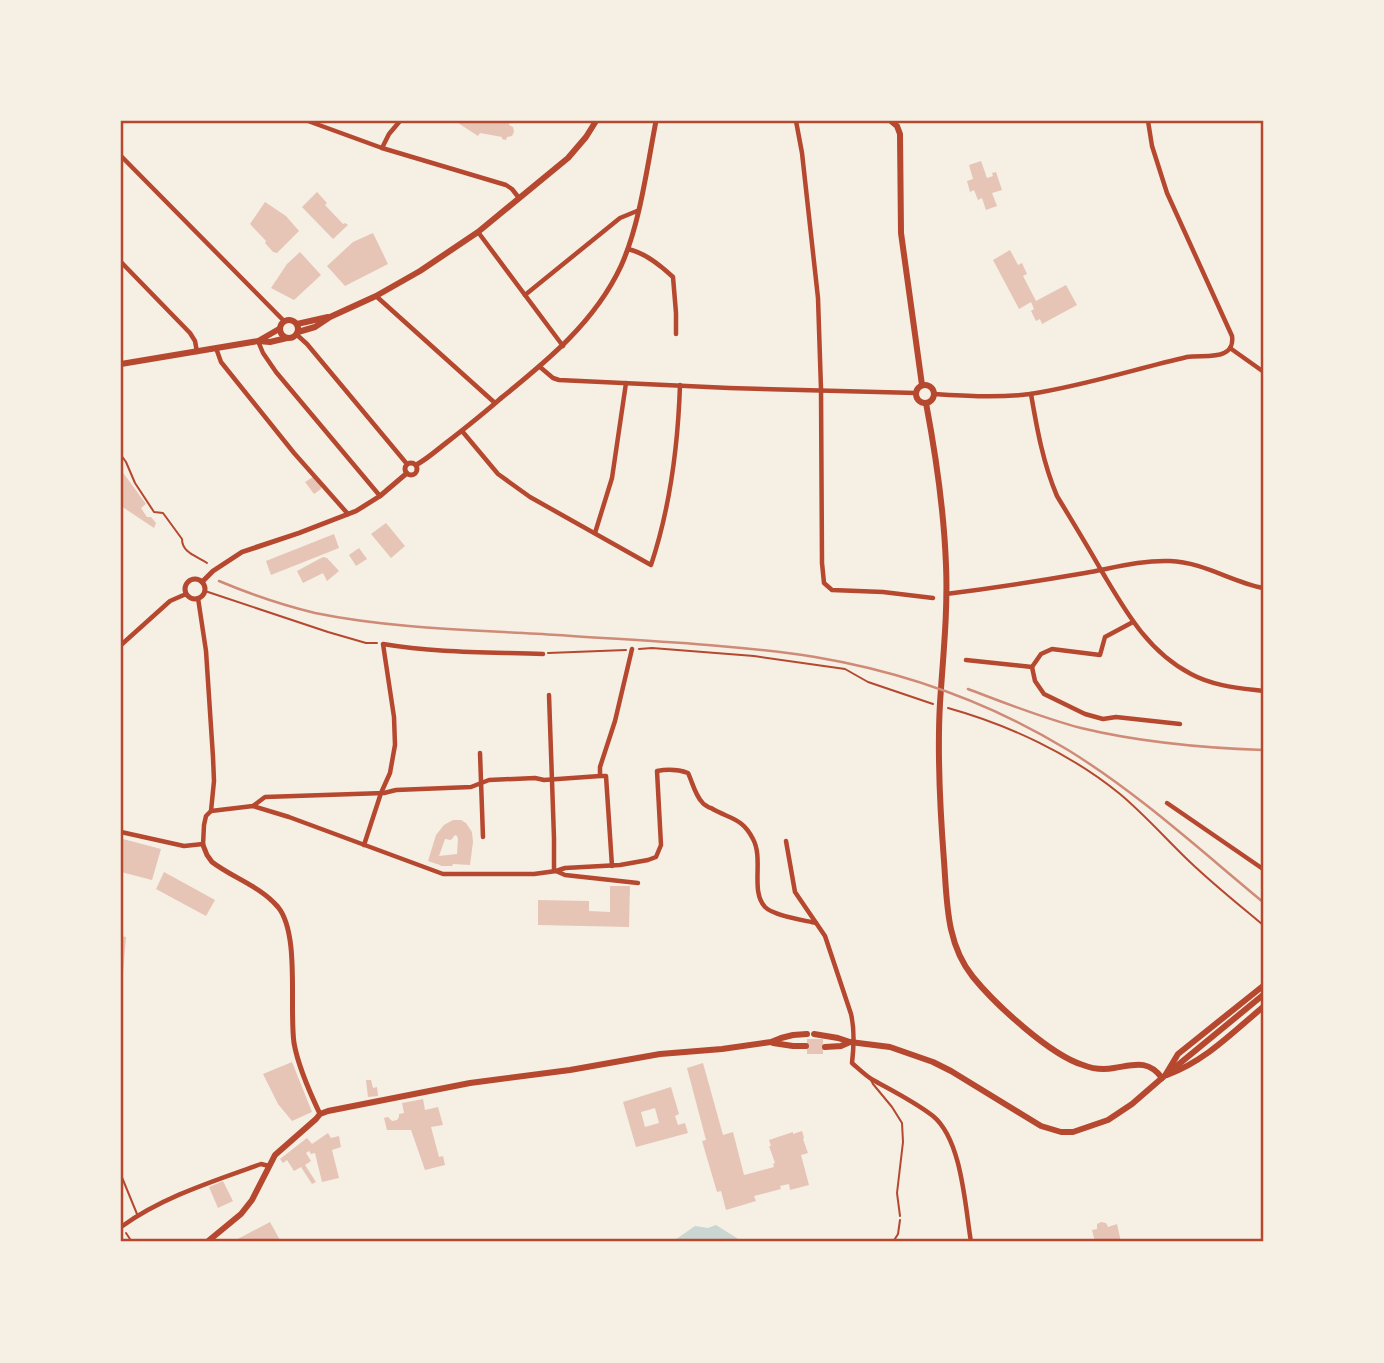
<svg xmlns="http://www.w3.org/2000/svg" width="1384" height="1363" font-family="'Roboto Condensed',sans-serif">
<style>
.water{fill:#c9d6d2}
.building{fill:#e6c5b7;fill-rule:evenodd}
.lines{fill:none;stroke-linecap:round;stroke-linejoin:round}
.path{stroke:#b5482f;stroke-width:2}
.service{stroke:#b5482f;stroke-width:2}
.minor{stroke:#b5482f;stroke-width:4.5}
.tertiary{stroke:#b5482f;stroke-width:5}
.secondary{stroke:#b5482f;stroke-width:6}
.primary{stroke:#b5482f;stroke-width:6}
.rail{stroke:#cf8b77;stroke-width:2.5}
.neatline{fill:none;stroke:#b5482f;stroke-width:2.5}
</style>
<rect width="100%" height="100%" fill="#f6efe4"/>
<path class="water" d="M716,1225l27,17h-71l23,-16 13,2z"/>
<g class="building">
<path d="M455,121h33l12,2v-2h10l-1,4 4,2 1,5 -2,4 -5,1 -1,3 -4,-1v-2l-22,-4 -2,3z"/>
<path d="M981,161l6,17 6,-2 -1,-3 4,-1 6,18 -10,3 5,13 -11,4 -4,-12 -4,2 -4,-10 -4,2 -3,-11 6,-2 -4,-14z"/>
<path d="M317,192l10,11 -2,2 18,19 2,-1 3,2 -15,14 -31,-32z"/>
<path d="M265,202l21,14 13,15 -22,22 -4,-1 -8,-9 1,-2 -16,-17z"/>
<path d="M373,233l15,31 -43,22 -18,-20 26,-24z"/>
<path d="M1010,250l8,15 4,-2 5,11 -4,2 13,25 30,-16 11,20 -35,19 -2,-5 -4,2 -5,-10 3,-2 -3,-7 -12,7 -26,-49z"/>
<path d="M300,252l21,23 -27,25 -23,-12 16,-24z"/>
<path d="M121,470l25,34 -5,4 6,9h4l5,6 -2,5 -33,-22z"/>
<path d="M313,477l8,9v3l-7,5 -9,-12z"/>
<path d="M386,523l19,23 -14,12 -20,-24z"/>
<path d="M334,534l5,14 -68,27 -5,-14z"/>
<path d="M359,548l8,11 -11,7 -7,-11z"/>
<path d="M323,557l4,1 12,13 -12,10 -4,-8 -20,10 -6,-12z"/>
<path d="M453,820h8l5,3 6,9 1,10 -3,23 -17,-1 -1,2h-11l-1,-1 -12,-4 8,-26 8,-10zM455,835l2,1 1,3 -1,15 -18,2 6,-17 6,1z"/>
<path d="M123,839l38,10 -9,31 -31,-8v-25z"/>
<path d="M164,872l51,28 -9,16 -50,-27z"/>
<path d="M610,886h20l-1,41 -91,-2v-25l51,1v10l21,1z"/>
<path d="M121,936l5,1 -3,37h-2z"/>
<rect x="807" y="1039" width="16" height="15"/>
<path d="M292,1062l20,50 -20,9 -14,-17 -15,-30z"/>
<path d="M703,1063l20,72 10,-3 11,43 30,-8 -1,-3 2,-1 -6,-17h2l-2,-6 24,-8v2l9,-3 2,7 -1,1 5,14 -7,2 8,30 -19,5 -1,-6 -9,2 1,3 -27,7 2,5 -30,9 -5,-19 -4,1 -15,-51 4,-1 -19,-72z"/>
<path d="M366,1080h5l2,8 4,-1 1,9 -10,1z"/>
<path d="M671,1087l8,27 -4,2 3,9 7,-2 3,10 -52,14 -13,-45zM655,1108l4,15 -14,4 -4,-15z"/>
<path d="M423,1099l2,11 13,-3 5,18 -12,2 8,30 4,-1 2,9 -20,5 -14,-40h-24l-3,-12 4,-1 4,4 5,-1 2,-3v-3l5,-1 -2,-10z"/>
<path d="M328,1133l3,5 8,-2 2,11 -9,3 7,28 -17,4 -7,-29 -4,1 -2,-3 -3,2 5,8 -6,4 11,17 -4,2 -11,-17 -7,4 -7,-11 -4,3 -3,-4 27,-21 5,6z"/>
<path d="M223,1181l10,20 -15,7 -9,-21z"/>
<path d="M270,1222l11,20h-49z"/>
<path d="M1101,1222l5,1 2,4 9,-3 4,18h-26l-3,-12 5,-1v-5z"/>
</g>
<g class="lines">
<g class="path">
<path d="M121,455l5,7 9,21 19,29 9,1 19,26c0,14 15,17 25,24"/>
<path d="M205,591l123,41 38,11h11"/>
<path d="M639,649l13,-1 102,8 91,13 23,13 65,22"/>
<path d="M548,653l78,-3"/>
<path d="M948,708c61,17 123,46 172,86 24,20 47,46 70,68 23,22 48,42 73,63"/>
<path d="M126,1233l6,9"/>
<path d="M893,1242l5,-8 2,-14"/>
</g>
<g class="service">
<path d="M871,1080l2,4 19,23 10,16 1,19 -6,51 3,23"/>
<path d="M121,1175l16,39"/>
</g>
<g class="minor">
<path d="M308,121l74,27 124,37 6,4 7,9"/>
<path d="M796,121l6,32 16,145 3,91 1,174 2,20 8,7 51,2 50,6"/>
<path d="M382,148l7,-14 11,-13"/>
<path d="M121,156l163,165"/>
<path d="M478,232l85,114"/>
<path d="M628,249c17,4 31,15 45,28l3,36v21"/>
<path d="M121,262l69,71 5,8 2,11"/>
<path d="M525,295l95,-77 17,-7"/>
<path d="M376,296l119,107"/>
<path d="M296,334l11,10 100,120"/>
<path d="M258,341l5,12 13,19 104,124"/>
<path d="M216,348l5,14 73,91 54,61"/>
<path d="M1230,348l31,22"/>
<path d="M540,367l13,11 6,2 170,8 187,5"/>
<path d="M934,394c32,2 65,4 96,0 53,-8 105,-25 157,-37 10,-2 28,1 37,-4 7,-3 9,-10 8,-17l-65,-143 -15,-47 -4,-25"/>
<path d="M1031,394c6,35 12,69 26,102 15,25 30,49 44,74 24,40 46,81 90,104 22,12 48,14 72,17"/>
<path d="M462,431l36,43 32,23 121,68c19,-57 27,-120 29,-180"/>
<path d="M595,533l17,-55 14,-95"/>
<path d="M946,594c47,-6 93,-13 139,-21 28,-5 56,-13 85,-12 33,1 62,21 93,27"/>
<path d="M198,598l8,53 7,106 1,24 -3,30 -5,5 -2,9 -1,20"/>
<path d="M121,645l49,-44 16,-7"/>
<path d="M966,660l66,7 9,-13 11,-5 48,6 5,-18 28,-15"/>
<path d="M1032,667l3,14 9,13 41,20 18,5 13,-2 64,7"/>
<path d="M549,695l5,143v33"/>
<path d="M480,753l3,84"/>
<path d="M1167,803l96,66"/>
<path d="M253,806l36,11 154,57h91l22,-3 9,-3 55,-3 28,-5 8,-3 5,-12 -4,-74c11,-2 20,-2 31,2 4,8 7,22 14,29 0,1 7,6 9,6 18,11 31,9 42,31 11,20 -3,52 12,68 9,9 38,13 51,16"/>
<path d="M211,811l42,-5 12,-9 119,-4 12,-3 75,-3 18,-7 46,-2 9,2 56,-4"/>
<path d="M121,832l63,14 19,-2"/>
<path d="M786,841l9,51 30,44 26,78c4,17 3,32 1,49 7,6 14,13 21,17 20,11 42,22 60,36 29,24 32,90 38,126"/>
<path d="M364,845l17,-52 9,-20 5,-28 -1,-28 -11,-73c53,9 107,8 160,10"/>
<path d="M612,866l-6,-90h-6v-9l15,-46 17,-72"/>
<path d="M556,871l9,4 73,8"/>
<path d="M121,1227c41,-30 93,-46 140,-63l8,2"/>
</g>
<g class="tertiary">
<circle cx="411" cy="469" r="6"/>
<path d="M416,465c11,-6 21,-15 30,-22 18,-14 37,-29 54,-44 47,-38 95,-77 121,-133 19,-42 26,-99 35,-145"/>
<circle cx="195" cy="589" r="10"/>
<path d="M202,582l11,-11 29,-19 57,-19 57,-22 24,-15 27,-23"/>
<path d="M203,845l4,10 5,7c21,16 48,24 66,45 22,27 11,100 16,136 4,23 16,50 26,71"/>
</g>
<g class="secondary">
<circle cx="289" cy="329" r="9"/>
<path d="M297,324l31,-7"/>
<path d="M298,332l17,-5 15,-10 46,-21 44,-25 58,-39 90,-74 18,-21 10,-16"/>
<path d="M260,340l19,-11"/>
<path d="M121,364l137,-23 12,1 17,-4"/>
<path d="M814,1034l24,4 12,4 40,5 43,15 18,9 90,55 20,6h12l35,-12 24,-16 30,-26"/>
<path d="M773,1043l20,3h13"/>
<path d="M825,1047l16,-1 9,-4"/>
<path d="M1166,1074l12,-20 85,-68"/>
<path d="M1167,1075c38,-14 65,-42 96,-68"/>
<path d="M207,1242l34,-28 11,-14 23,-45 41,-36 4,-5 8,-3 142,-28 100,-13 90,-16 62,-5 49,-7 10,-4 12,-3 14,-1"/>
</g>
<g class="primary">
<path d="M891,121l6,5 3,8 1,99 21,152"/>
<circle cx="925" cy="394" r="9"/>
<path d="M926,403c10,53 18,108 20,162 2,46 -3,92 -6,138 -3,52 0,106 4,158 3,40 2,83 29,116 22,27 77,78 110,88 10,4 21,5 31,3 20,-3 34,-9 48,10l101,-83"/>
</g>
<g class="rail">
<path d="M219,581c31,13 63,24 96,32 78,16 163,17 242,22 86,6 173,9 258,22 89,15 176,46 253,93 70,43 132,100 195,152"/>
<path d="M968,689c37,14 74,29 113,39 58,14 123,20 182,22"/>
</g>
</g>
<rect width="1384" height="1363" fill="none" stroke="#f6efe4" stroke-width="245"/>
<rect x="122" y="122" width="1140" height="1118" class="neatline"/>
</svg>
